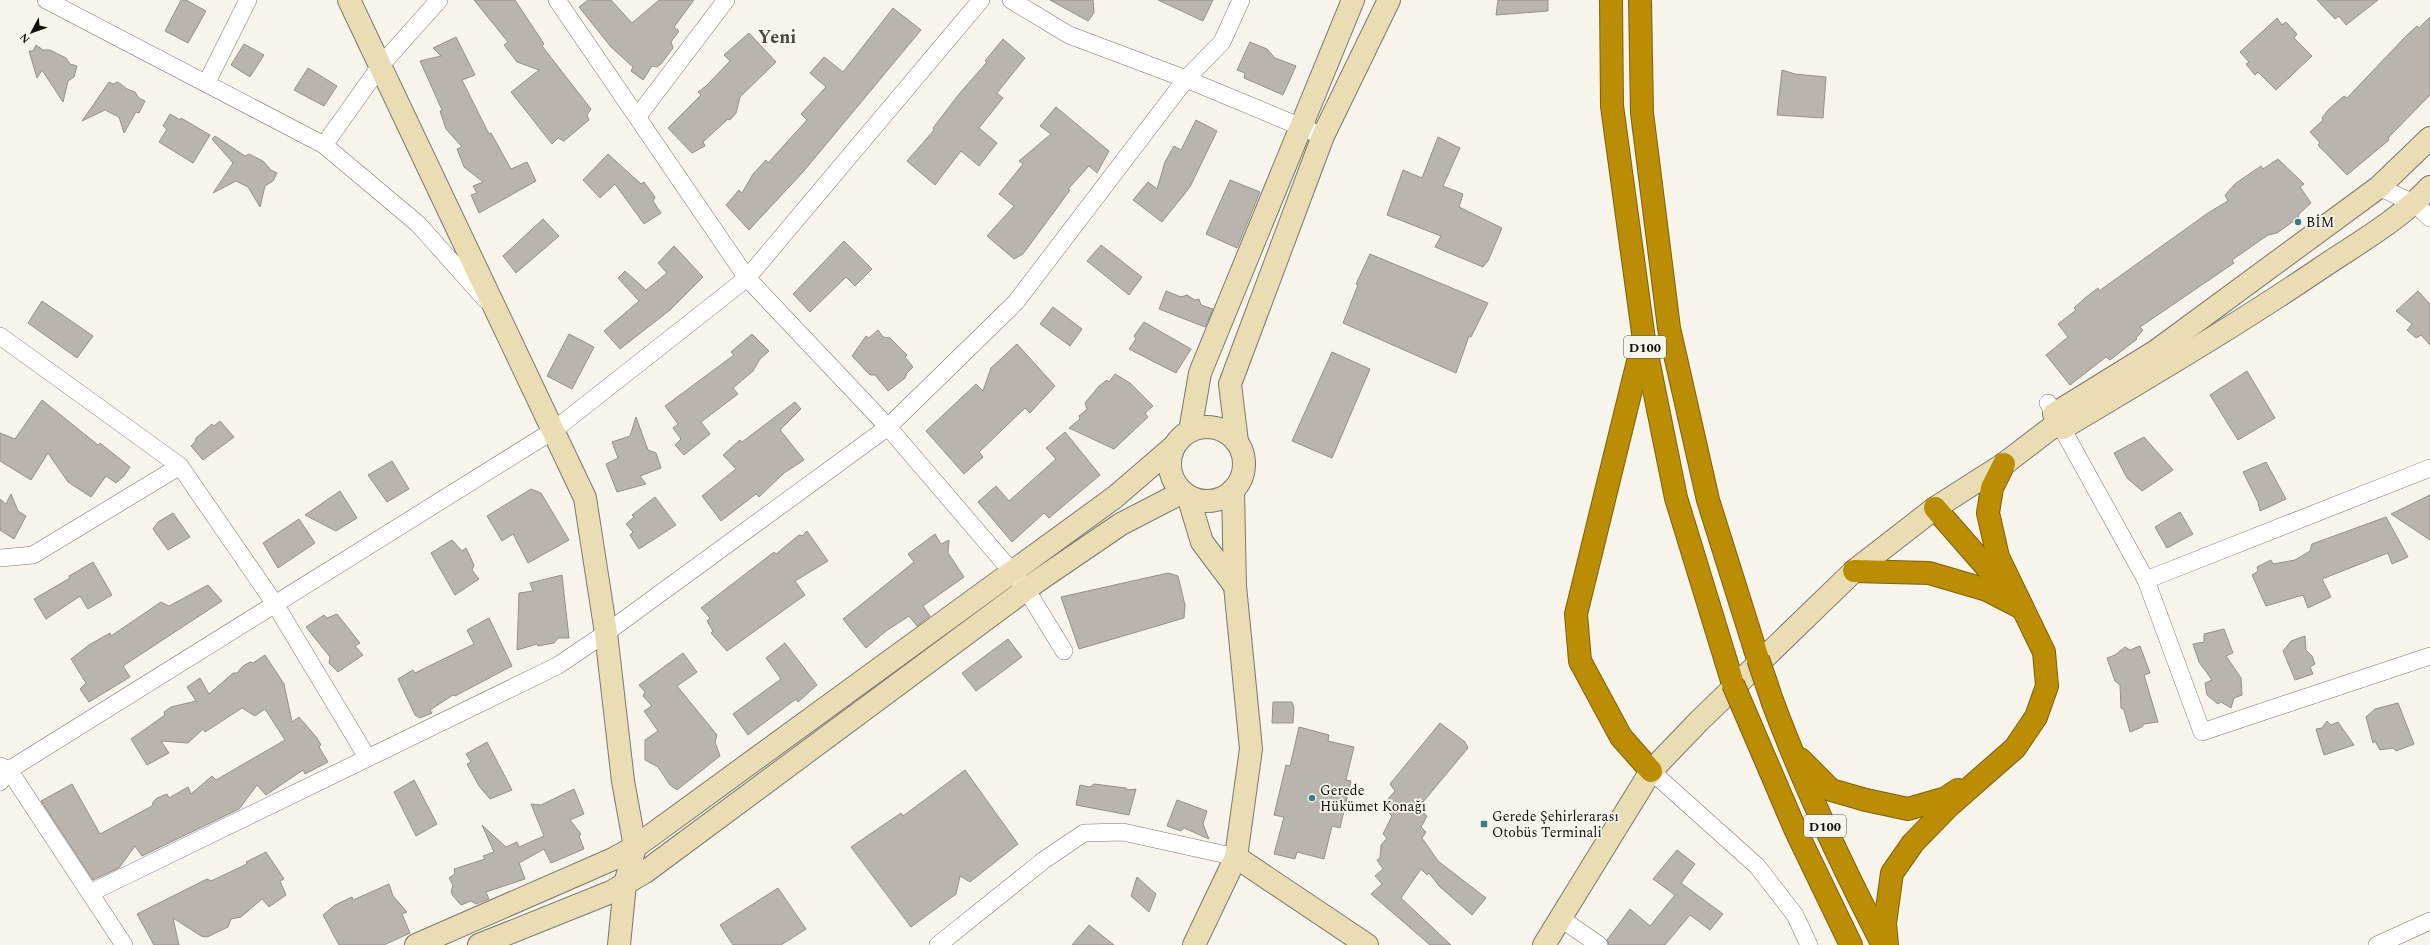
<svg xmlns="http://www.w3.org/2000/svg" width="2430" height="945" font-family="Spectral,serif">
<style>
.building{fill:#b9b5ae;stroke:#96928b}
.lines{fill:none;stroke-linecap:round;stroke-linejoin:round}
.street-casing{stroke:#7b7871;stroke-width:18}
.secondary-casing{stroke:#7b7871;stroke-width:24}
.highway-casing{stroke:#7f6108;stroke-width:24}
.street{stroke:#fff;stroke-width:17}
.secondary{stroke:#eaddb4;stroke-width:22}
.highway{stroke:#ba8d04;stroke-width:22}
.highway-bridge-casing{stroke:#7f6108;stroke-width:24;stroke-linecap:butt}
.highway-bridge{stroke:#ba8d04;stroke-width:22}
.poi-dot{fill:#397c8d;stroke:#f7f4ec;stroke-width:1.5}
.labels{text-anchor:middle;stroke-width:3.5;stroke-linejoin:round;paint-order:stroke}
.shield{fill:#f7f4ec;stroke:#575451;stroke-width:1}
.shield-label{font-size:13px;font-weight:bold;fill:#12100e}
.poi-label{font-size:14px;fill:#12100e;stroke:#f7f4ec;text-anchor:start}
.district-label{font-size:18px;font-weight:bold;fill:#494640;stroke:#f7f4ec}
</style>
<rect width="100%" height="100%" fill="#f7f4ec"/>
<g class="building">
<path d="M181,0h5l20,11 -18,32 -23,-12z"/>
<path d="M474,0h41l29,44 -2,2 49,63 -4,6 2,5 -25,21 -6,-3 -6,6 -41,-52 28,-22 -22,-8 -13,-17 4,-3z"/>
<path d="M588,0h23l21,23 27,-23h35l-20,27 5,4 -8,11 2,6 -12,16 -4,3 -5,-1 -9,14 -12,-9 2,-4 -22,-20 -32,-40z"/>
<path d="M1050,0h43l1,13 -6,8z"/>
<path d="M1158,0h55l-10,21z"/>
<path d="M1498,0h50v11l-52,4z"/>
<path d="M2317,0h61l-32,25 -7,-9 -4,3z"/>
<path d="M893,8l28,22 -118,142 -54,58 -23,-25 13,-15 3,3 11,-19 13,-14 2,3 39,-43 -6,-6 25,-27 -16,-14 14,-16 19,15z"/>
<path d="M2430,17v78l-42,43 1,2 -42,35 -29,-30 2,-2 -10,-11 13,-12 -1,-2 6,-8 16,-14 3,2 60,-63 10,-9 2,2z"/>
<path d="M2277,18l5,7 4,-3 11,12 -3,4 18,18 -36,34 -18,-18 -3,3 -9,-11 3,-2 -9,-10z"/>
<path d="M749,33l27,29 -36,35 -4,16 -6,7 -2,-1 -25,23 2,4 -13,7 -24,-25 33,-33 -3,-3 8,-6 24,-25 -6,-6z"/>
<path d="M456,37l19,38 -13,5 27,54 2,-1 20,36 16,-7 9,19 -57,32 -8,-18 6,-2 -4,-7 10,-4 -19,-15 -7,-18 5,-2 -16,-18 -6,-18 2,-1 -22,-49 21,-5 -8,-8z"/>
<path d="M1003,39l22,19 -28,35 6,5 -24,30 18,15 -18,23 -18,-15 -26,34 -28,-24 27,-31 -1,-2 26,-34 28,-32 -2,-1z"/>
<path d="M1250,42l17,7 8,9 21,8 -13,29 -39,-17 1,-5 -8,-3z"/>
<path d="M244,44l20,11 -14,22 -19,-12z"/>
<path d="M36,45l7,5h7l16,8 4,6 7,2 -3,11 -6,4 -5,21 -21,-32 -5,8 -8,-27h4z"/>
<path d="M308,68l29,18 -13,20 -30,-16z"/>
<path d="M1782,70l13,4 31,3 -3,41 -46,-3z"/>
<path d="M109,82l4,2 5,-2 9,7 8,3 4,6 6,3 -6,12 -3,-1 -12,21 -5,-16 -14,-7 -23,11z"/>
<path d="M1056,107l53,44 -12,22 -8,-7 -21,23 2,1 -47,64 -9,5 -27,-23 27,-30 -15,-12 24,-30 -4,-3 32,-27 -11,-8z"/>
<path d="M170,114l10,6 1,-2 29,17 -17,28 -34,-21 8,-13 -4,-3z"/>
<path d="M1196,120l21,11 -27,56 -28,35 -29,-22 15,-18 9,7 8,-27 9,-16 7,4z"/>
<path d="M215,136l30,20 4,-2 14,7 8,9 6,3 -4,8 -8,5 -5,21 -12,-20 -12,-6 -23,12 20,-30 -21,-24z"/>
<path d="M1438,137l22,11 -17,38 20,8 -4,13 43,21 -14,33 -5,6 -48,-20 6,-11 -54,-21 16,-45 19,8z"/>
<path d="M608,154l33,30 3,-2 11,15 -2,4 8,12 -17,11 -29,-40 -15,14 -17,-18z"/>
<path d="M2278,159l26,25 -4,3 11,16 -12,11 -1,4 -21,15 -9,2 -36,25 2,3 -94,64 3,3 -7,8 1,1 -27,21 -4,-3 -36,28 -24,-30 22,-18 -10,-13 18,-14 -2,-2 11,-10 13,-10 1,3 109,-78 20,-12 -3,-6 11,-12 25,-17 2,3z"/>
<path d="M1230,180l30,12 -23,56 -31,-14z"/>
<path d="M543,219l16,17 -43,37 -13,-17z"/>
<path d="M844,241l28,28 -17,17 -9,-9 -36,35 -17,-18z"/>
<path d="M1101,245l41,32 -13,18 -42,-34z"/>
<path d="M674,246l29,31 -33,33 -50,39 -16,-18 35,-30 -21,-23 7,-7 21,19 21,-17 -9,-10z"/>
<path d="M1370,254l118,49 -17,34 -2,-1 -13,37 -113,-50 15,-38 -2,-1z"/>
<path d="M1166,291l15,6 6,-2 8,5 4,-1 2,6 12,4 -8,18 -46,-18z"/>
<path d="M2418,291l12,13v41l-9,-10 -5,3 -9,-8 5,-6 -16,-13z"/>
<path d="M42,301l51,35 -16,22 -49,-35z"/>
<path d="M1053,307l29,22 -12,17 -30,-22z"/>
<path d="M1144,322l47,27 -15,24 -47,-24 7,-10 -2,-3z"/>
<path d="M878,330l5,7 7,1 17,17 -2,2 8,10 -6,6 -2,5 -17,13 -13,-16h-5l-18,-19 14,-20 3,2z"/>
<path d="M569,334l25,13 -22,42 -25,-13z"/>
<path d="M752,334l17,17 -9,8 -7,12 -20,17 5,6 -37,28 9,12 -26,21 -9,-10 6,-6 -8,-11 5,-4 -13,-18 69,-51 -3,-3z"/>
<path d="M1017,344l38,42 -25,27 -5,-5 -46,44 4,5 -19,17 -38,-43 50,-47 7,7 8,-23z"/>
<path d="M1332,352l38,17 -38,89 -40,-17z"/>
<path d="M2247,371l28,47 -37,22 -28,-45z"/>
<path d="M1115,374l15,9 23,23 -8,7 3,4 -34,32 -45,-21 11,-9 -1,-3 8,-7 -2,-6 14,-17 8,-6 2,2z"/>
<path d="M42,400l56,45 2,-2 30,24 -6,9 -8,7 -10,-7 -15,21 -23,-15 -20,-29 -17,27 -31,-19v-28l15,6z"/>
<path d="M795,402l6,7 -21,21 24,30 -20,13 -25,24 -3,-3 -35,27 -19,-25 34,-27 -13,-14 17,-15 2,2z"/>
<path d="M636,417l12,33 8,3 5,15 -21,8 6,8 -29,8 -11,-28 12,-6 -6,-16 18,-6z"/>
<path d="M220,421l14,16 -31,23 -12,-14 4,-4 1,-4 16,-14 2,2z"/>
<path d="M1065,432l35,43 -51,43 -5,-5 -32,29 -34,-40 18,-16 13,15 47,-42 -10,-11z"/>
<path d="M2144,437l29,33 -31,21 -15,-13 -13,-25z"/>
<path d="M392,461l17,28 -22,13 -19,-27z"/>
<path d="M2266,462l20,37 -26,12 -2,-9 -15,-30z"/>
<path d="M531,489l10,4 28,47 -41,23 -15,-29 -11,7 -15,-25z"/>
<path d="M340,491l17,27 -21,13 -31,-16z"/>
<path d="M11,494l7,17 8,5 -12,23 -14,-9v-31l6,5z"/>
<path d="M2430,495v45l-39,-26z"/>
<path d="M655,497l21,28 -37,24 -9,-14 3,-3 -7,-8 8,-7 -2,-2z"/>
<path d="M2180,512l13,22 -26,14 -12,-21z"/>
<path d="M173,513l17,24 -22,13 -15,-21 5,-7z"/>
<path d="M2386,517l22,40 -16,7 -4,-11 -66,26 9,18 -23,11 -5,-13 -37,11 -14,-31 6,-4 -1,-4 14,-7 2,4 22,-4 15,-9 2,-7z"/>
<path d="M299,519l16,24 -37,25 -15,-25z"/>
<path d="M807,531l21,30 -33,20 10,14 -78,56 -16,-18 2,-2 -6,-10 3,-3 -9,-10 73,-56 2,2 23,-19 3,1z"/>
<path d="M935,534l6,10 8,-4 -1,13 16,24 -41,29 7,10 -13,10 -8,-10 -23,15 -20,17 -23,-29 71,-57 -6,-8z"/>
<path d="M452,540l10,11 4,-3 8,17 -2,5 7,9 -24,16 -24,-42z"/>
<path d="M93,562l19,33 -24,14 -8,-13 -34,23 -12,-20 36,-21 -1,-2z"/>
<path d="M1168,573l10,3 7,29 -1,13 -105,31 -18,-52z"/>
<path d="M562,575l7,63h-11l-4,5 -16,3 -1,-2 -20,6 2,-57 14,-2 -3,-8z"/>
<path d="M208,585l14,16 -99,65 7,11 -41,25 -9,-13 6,-6 -15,-24 18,-14 21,-12 1,3 50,-34 8,4z"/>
<path d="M337,614l23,29 -5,3 8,9 -25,17 -9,-9 1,-6 -24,-30 18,-12 3,3z"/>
<path d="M489,618l23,48 -57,30 -2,-1 -23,15 2,3 -12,5 -5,-3 -17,-36 15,-9 2,3 59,-29 -7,-14z"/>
<path d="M2224,629l9,24 -7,3 15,22 1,17 -8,3 -3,10 -10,-6 -3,2 -11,-9 -2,-12 7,-3 -13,-18 -6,-18 11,-2v-8z"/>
<path d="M2305,636l1,14 6,6 3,8 -5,3 3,7 -18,6 -12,-29 8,-10z"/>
<path d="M1008,639l14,18 -46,34 -14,-18z"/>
<path d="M785,643l32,42 -19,17 -2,-3 -48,36 -15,-21 48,-35 -15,-21z"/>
<path d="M2140,646l10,27 -6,2 14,47 -14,2 -2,3 -12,5 -6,-22 -3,-2 -1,-23 -5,-4 -8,-23 8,-3 10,-8 5,3z"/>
<path d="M683,653l14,19 -20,14 40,49 -2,7 5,14 -43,34 -7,-5 -12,-18 -13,-7v-20l13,-9 -14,-20 8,-5 -9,-10 2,-4 -6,-7z"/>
<path d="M265,655l19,29 8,38 7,-5 18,21 4,7 -2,2 9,15 -23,12 -2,-4 -37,25 -9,-10 -18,24 -97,47 -7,-10 -16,22 -26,12 -52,-79 31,-17 28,50 52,-28 1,-4 4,-4 10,-4 2,4 19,-11 3,7 21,-18 4,4 69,-40 -20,-31 -10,7 -13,-8 -37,24 -2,-3 -15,14 -27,-2 8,12 -22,12 -16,-26 34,-24 -1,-3 7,-5 25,-6 -9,-14 13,-9 9,16 24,-21h4l6,-7 7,-4 3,1z"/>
<path d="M1273,702h19l2,6 -1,15h-21z"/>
<path d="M2398,703l16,41 -18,7 -3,-3 -13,2 -5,-9 -2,2 -7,-26 9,-8z"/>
<path d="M2327,721l4,4 7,-3 16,23 -30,10 -8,-26 6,-1z"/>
<path d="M1440,723l25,19 3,6 -50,60 9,8 -6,11 5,5 -4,6 16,23 48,37 -14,17 -33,-29 -10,-13 -2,2 -6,-6 -20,29 50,47h-21l-59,-51 11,-10 -7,-8 8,-7 -6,-9 3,-2 1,-13 6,-7 -4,-4 9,-18 -3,-3 4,-6 -5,-8 7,-8 -5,-7z"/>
<path d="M1299,727l30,8 -1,6 26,6 -8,33 5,1 -11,47 -8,-2 -8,33 -27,-7 -2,7 -21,-5 10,-37 -10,-2 12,-50 4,1z"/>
<path d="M487,742l25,48 -22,9 -11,-13 -12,-22 4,-2 -5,-8z"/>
<path d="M965,770l53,74 -48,38 -10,-6 -4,18 -45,33 -60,-80 50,-34 2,3z"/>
<path d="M414,780l23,44 -21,12 -22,-44z"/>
<path d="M1094,784l32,4 2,2 8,-1 -7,26 -53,-10 4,-20 10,2z"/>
<path d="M574,789l10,25 -14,6 11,14 -2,2 5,13 -33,14 -7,-14 -25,14 6,16 -39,13 3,7 -13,5 -5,-3 -10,4 -8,-9 -2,-4 2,-7 -4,-7 6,-4 -1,-5 31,-10 -2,-3 11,-4 -12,-27 24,22 11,-5 2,5 25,-11 -13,-32 10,1z"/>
<path d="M1177,800l30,11 -4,13 6,15 -25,-11 -3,3 -14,-5z"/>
<path d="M1677,850l18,14 -14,19 42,31 -13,16 -20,-15 -25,30h-56l-2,-5 23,-31 20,17 25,-31 -22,-16z"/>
<path d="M266,852l18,27 -4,2 6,14 -17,12 -7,-8 -21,18 -10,2 -3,8 -21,10 -6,-1 -28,-18 6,27h-25l-17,-31 70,-35 4,2 36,-17 -1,-2z"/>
<path d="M1137,877l19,17 -7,18 -18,-16z"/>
<path d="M389,884l4,12 14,16 -5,2 8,19 -26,12h-45l-16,-30 12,-10 17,-8 1,3z"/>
<path d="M778,888l28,41 -25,16h-48l-13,-20z"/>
<path d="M1089,925l25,20h-42z"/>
</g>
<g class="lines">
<g class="street-casing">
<g id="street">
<path d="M46,0l278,145 94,79 68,76"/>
<path d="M557,0l190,278 141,149 125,146 13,16 38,62"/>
<path d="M1011,0l58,35 117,44 137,57"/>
<path d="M207,82l41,-82"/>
<path d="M638,116l88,-116"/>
<path d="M324,145l57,-80 58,-65"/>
<path d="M2379,187l36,17 15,14"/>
<path d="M0,336l180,130 95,138 92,153"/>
<path d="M2048,403l98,177 56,152 228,-76"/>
<path d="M0,558l33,-3 147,-89"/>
<path d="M2146,580l284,-112"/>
<path d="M0,766l9,4 115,175"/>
<path d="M1651,771l106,95 38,49 14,30"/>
<path d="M0,782l9,-12 545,-340 193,-152 234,-278"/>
<path d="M90,893l467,-227 49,-33 282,-206 128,-125 170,-223 36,-37 19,-42"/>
<path d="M1560,918l39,27"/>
<path d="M938,945l106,-85 40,-27 39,-1 113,25"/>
<path d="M2377,945l53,-24"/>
</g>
</g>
<g class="secondary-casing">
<g id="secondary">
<path d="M349,0l236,498 21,135 17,148 12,66 -10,37 -6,61"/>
<path d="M2054,414l102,-63 223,-164 51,-49"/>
<circle cx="1207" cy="464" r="37"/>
<path d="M2063,428c87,-52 174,-103 258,-160 37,-25 78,-48 109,-81"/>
<path d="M1190,431l10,-58 153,-373"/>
<path d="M1237,442l-7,-58 93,-248 66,-136"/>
<path d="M1188,496l14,46 33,44"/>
<path d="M1236,857l131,88"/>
<path d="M416,945l197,-86 22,-12 480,-350 58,-50"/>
<path d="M479,945l132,-53 34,-20 391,-290 85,-58 62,-32"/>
<path d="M1194,945l42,-88 15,-108 -16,-163 -2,-96"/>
<path d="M1544,945l107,-174 48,-50 155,-150 81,-63 69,-44 55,-42"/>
</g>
</g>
<g class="highway-casing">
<g id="highway">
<path d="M1611,0l1,106 32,234 32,158 57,186"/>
<path d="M1640,0l2,113 27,215 39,172 50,159"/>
<path d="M1642,345l-66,269 4,47 41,76 30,34"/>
<path d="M1935,508l68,78"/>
<path d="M1854,571l75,2 58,17 35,18"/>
<path d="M1773,703c31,83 69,163 110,242"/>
<path d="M1751,726l45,105 55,114"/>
<path d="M1800,759l31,31 35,10 42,9 38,-11 12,-8"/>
<path d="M1887,945l-2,-22 7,-50 21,-30 36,-37 66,-58 21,-31 11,-31 -3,-34 -46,-95 -10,-44 4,-25 12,-24"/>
</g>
</g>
<use href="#street" class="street"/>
<use href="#secondary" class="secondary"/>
<use href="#highway" class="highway"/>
<g class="highway-bridge-casing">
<g id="highway-bridge">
<path d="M1758,659l15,44"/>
<path d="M1733,684l18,42"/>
</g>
</g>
<use href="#highway-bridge" class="highway-bridge"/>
</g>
<g class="poi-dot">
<circle cx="2298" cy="222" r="4"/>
<circle cx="1312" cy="798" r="4"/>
<rect x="1480" y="820" width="8" height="8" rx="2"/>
</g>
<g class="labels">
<g class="shield">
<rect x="1624" y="336" width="42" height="22" rx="3"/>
<rect x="1804" y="815" width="42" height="22" rx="3"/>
</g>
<g class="shield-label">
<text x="1645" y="352">D100</text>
<text x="1825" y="831">D100</text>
</g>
<g class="poi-label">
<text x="2306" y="227">BİM</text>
<text x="1320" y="795">Gerede<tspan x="1320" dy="16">Hükümet Konağı</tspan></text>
<text x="1492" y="821">Gerede Şehirlerarası<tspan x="1492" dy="16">Otobüs Terminali</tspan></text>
</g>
<g class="district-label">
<text x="777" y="43">Yeni</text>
</g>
</g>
<g transform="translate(32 32) rotate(229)" stroke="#f7f4ec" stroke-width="3" paint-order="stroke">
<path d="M0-3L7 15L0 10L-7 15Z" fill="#12100e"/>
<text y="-6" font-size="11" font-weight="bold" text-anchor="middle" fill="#12100e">N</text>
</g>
</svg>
